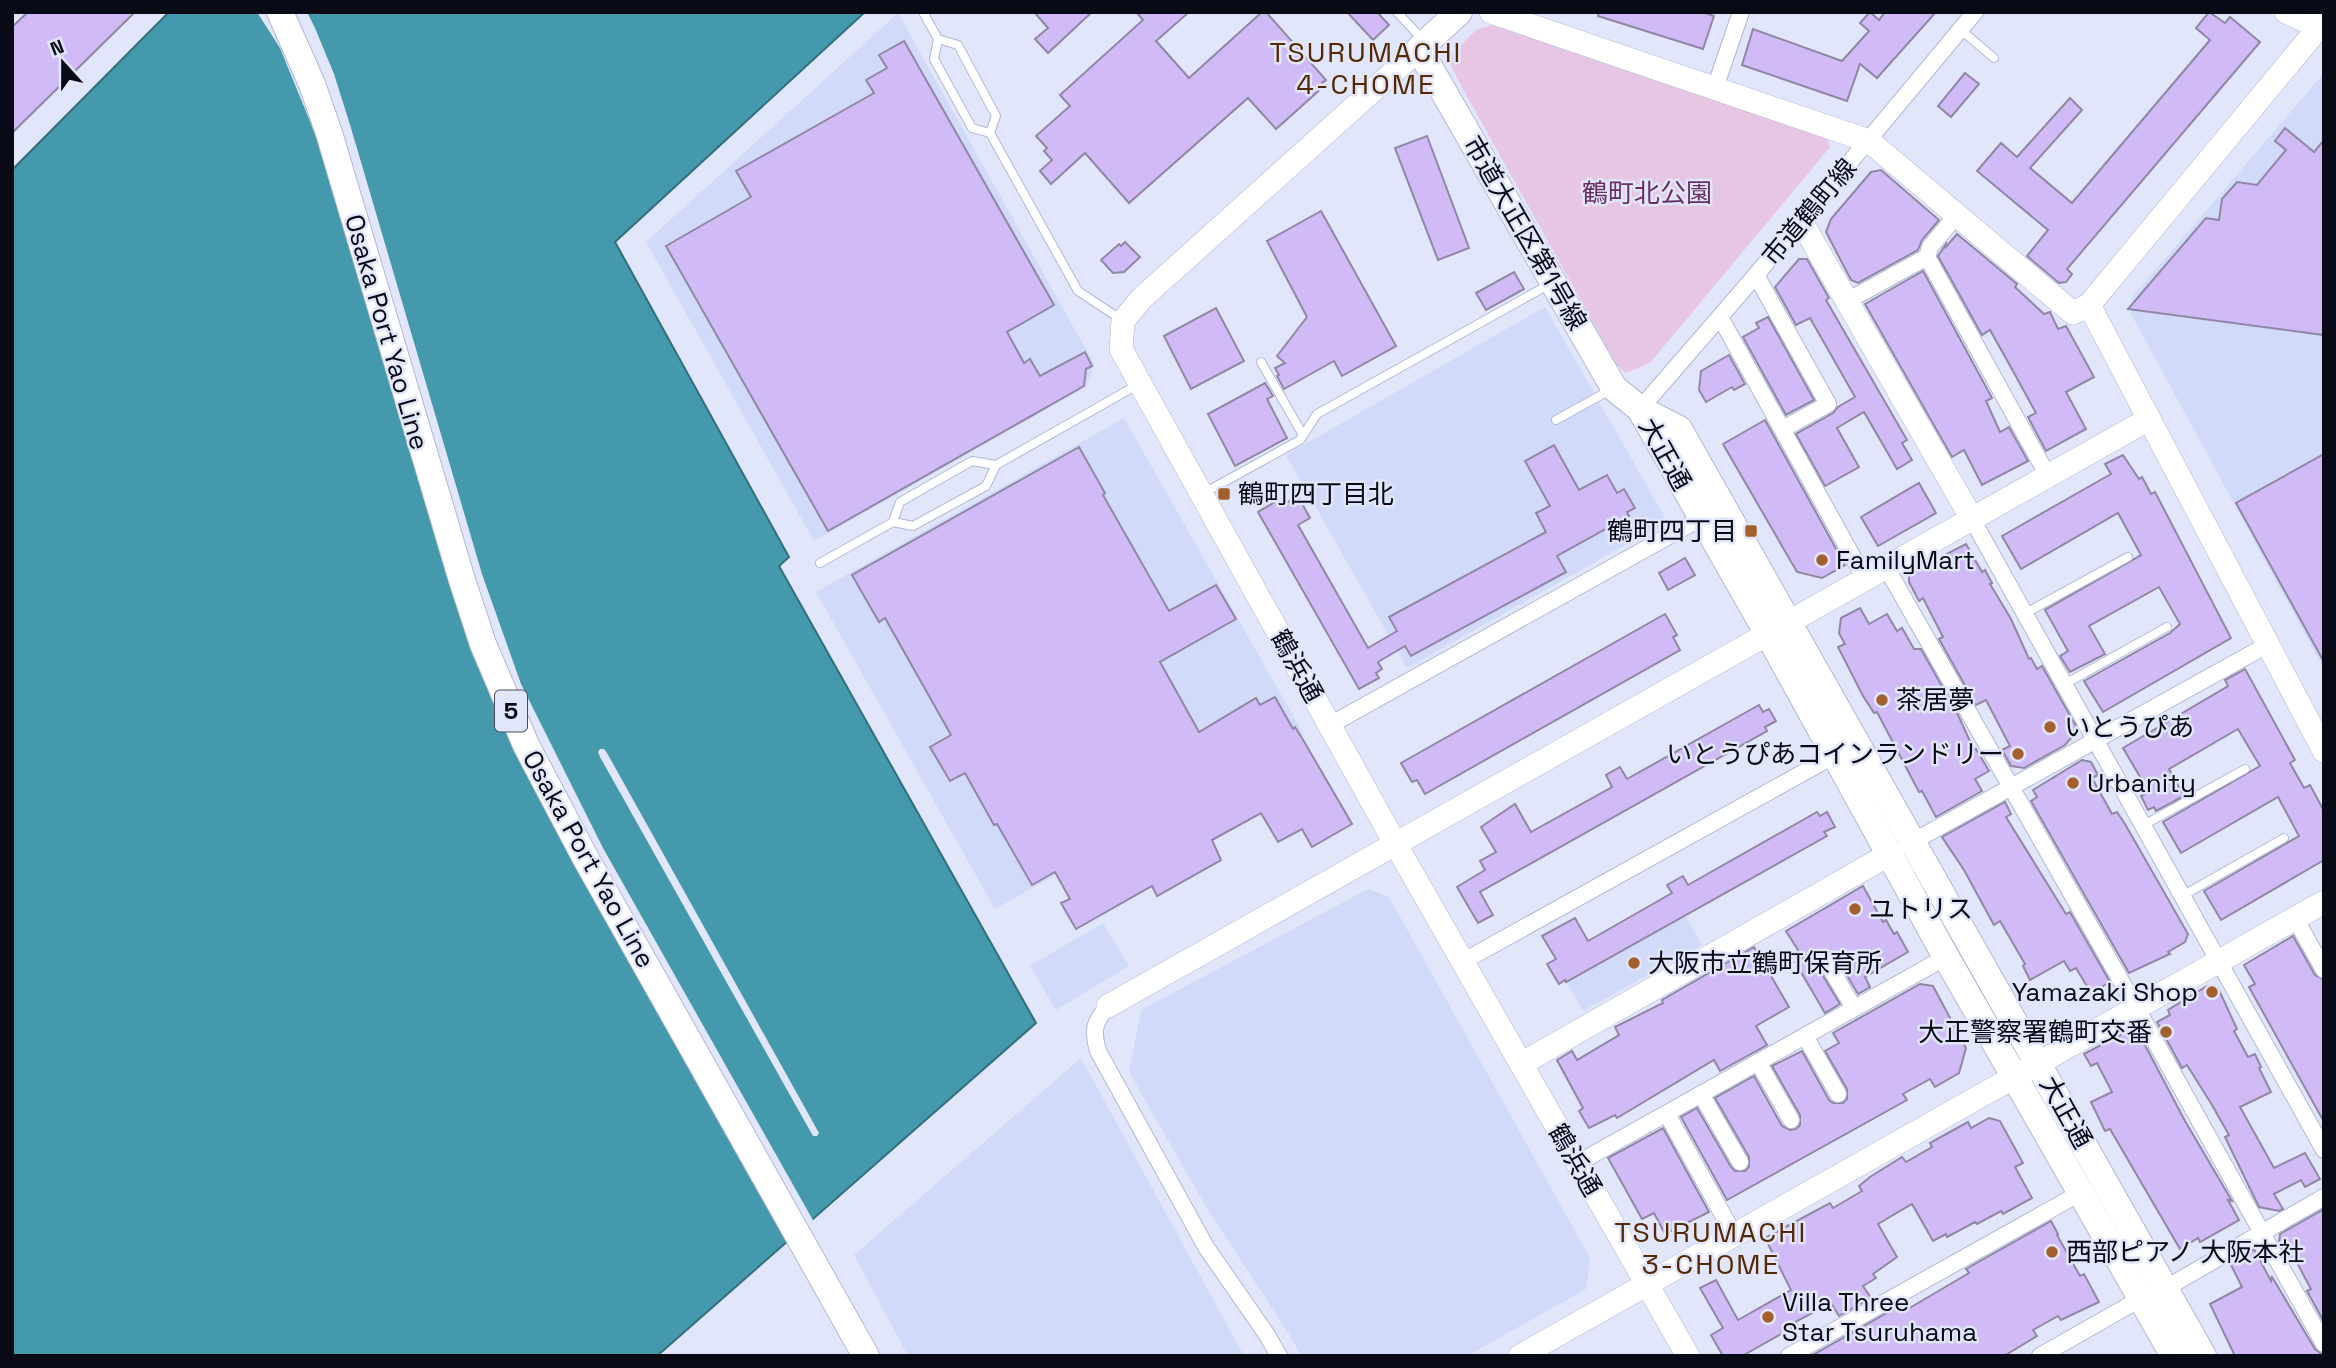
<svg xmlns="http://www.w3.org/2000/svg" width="2336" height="1368" font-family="'Space Grotesk','Noto Sans JP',sans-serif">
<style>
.built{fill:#d1daf9}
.green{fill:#e7c6e4}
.water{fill:#4499ac;stroke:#326e7f;stroke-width:2}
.pier{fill:#e1e6fa}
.building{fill:#d1bbf7;stroke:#9187a5;stroke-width:2}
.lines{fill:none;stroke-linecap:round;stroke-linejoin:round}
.lane-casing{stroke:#afb8d7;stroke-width:10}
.street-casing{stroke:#afb8d7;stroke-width:18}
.secondary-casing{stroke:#afb8d7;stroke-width:24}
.primary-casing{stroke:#afb8d7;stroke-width:28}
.lane{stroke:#fff;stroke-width:8}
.street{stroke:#fff;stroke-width:16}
.secondary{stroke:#fff;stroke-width:23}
.primary{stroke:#fff;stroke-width:26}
.poi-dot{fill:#a3602e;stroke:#e1e6fa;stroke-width:2.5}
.labels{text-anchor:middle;stroke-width:5;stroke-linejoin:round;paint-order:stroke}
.shield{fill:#e1e6fa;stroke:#494d5a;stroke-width:2}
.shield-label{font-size:24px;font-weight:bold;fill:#080b15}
.park-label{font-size:26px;fill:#6a2e67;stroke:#e1e6fa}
.street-label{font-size:26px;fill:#080b15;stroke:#e1e6fa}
.poi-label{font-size:26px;fill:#080b15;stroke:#e1e6fa;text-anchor:start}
.neighbourhood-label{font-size:28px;letter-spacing:2px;fill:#542802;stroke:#e1e6fa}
</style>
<rect width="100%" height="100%" fill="#e1e6fa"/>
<g class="built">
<path d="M898,13l196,351 -8,23 -272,154 -168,-299z"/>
<path d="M2324,73v596l-193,-355 2,-18z"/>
<path d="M1545,307l119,209 -5,10 -252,142 -121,-213z"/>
<path d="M1124,418l180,317 -309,174 -179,-317z"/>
<path d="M1368,889l21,8 201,361 -4,31 -119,67h-166l-12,-22 -81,-124 -79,-138 12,-62z"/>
<path d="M1685,915l17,30 -119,66 -17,-29z"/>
<path d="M1103,923l26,43 -73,44 -26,-44z"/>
<path d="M1081,1058l163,298h-336l-54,-101z"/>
</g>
<path class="green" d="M1492,25l335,113 3,9 -180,216 -25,10 -8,-8 -159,-285 -7,-14v-11l25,-25z"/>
<path class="water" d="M169,12h696l-250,230 174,315 -10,9 257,457 -379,333h-645v-1186z"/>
<g class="pier">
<path d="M257,12h50l8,16 19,46 17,54 131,446 39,110 82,164 211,374 -24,22 -274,-493 -25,-53 -42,-115 -131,-442 -38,-93z"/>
<path d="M600,749h4l3,4 212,380 -2,3h-4l-213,-379 -2,-5z"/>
</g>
<g class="building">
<path d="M28,12h107l-123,121v-106z"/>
<path d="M1034,12h58l-44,41 -13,-14 13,-11z"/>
<path d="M1136,12h53l-33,29 33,37 73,-66h4l60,68 -4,3 2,3 -48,43 -28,-31 -119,105 -44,-50 -34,31 -11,-13 12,-11 -8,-9 3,-3 -11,-12 34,-30 -10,-11 83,-75z"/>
<path d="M1347,12h30l12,13 -16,15z"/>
<path d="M1599,12h103l12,4 -11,33 -105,-33z"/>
<path d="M1870,12l9,8 6,-8h51l-59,66 -17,-14 -13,37 -105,-36 11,-36 89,32 27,-30 -9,-8z"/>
<path d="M2209,12l16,11 5,-6 30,25 -193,227 5,5 -6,8 -7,1 -32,-27 21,-26 -71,-59 24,-28 16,14 53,-59 12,12 -52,58 42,35 138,-163 -14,-12z"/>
<path d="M904,41l150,264 -47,27 17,31 6,-4 10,17 45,-24 7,14 -6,3 -2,17 -256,145 -162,-285 85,-49 -15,-26 138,-78 -8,-13 21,-12 -8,-13z"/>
<path d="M1965,73l14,11 -28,33 -13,-11z"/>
<path d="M2285,128l29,24 10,-12v195l-196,-26 78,-91 13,2 3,-21 15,-17 20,3 29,-35 -11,-9z"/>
<path d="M1427,136l42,112 -31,12 -43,-112z"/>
<path d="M1881,170l58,50 -17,20 -4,10 -60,33 -7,-3 -25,-48 5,-13 40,-47z"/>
<path d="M1321,211l75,135 -54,30 -8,-15 -50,28 -7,-13 2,-1 -4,-7 10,-5 -8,-7 30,-39 -40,-76z"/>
<path d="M1957,234l60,50 -2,3 29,27 6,-2 8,17 8,-3 28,51 -28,15 20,37 -40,22 -18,-34 8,-4 -23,-42 -23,-41 -8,5 -44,-79 8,-12v3z"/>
<path d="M1125,242l15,15 -16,15 -11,1 -12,-13 18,-16 2,2z"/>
<path d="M1799,259h8l22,39 -3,2 81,140 -5,3 10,17 -15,9 -33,-57 -27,16 22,39 -34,19 -29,-52 37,-21 5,-6 17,-10 -45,-79 -14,7 -21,-38z"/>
<path d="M1923,271l69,127 -6,3 14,31 9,-5 19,34 -46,24 -18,-35 -12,7 -87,-153z"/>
<path d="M1514,272l10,17 -38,21 -10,-17z"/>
<path d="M1216,308l28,53 -53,28 -27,-53z"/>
<path d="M1768,317l46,83 -28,15 -43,-78 16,-9 -3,-5z"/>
<path d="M1729,355l16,29 -11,6 -2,-3 -26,15 -7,-12 2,-19z"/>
<path d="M1265,383l8,13 -6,3 20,39 -52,28 -27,-52z"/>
<path d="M1765,420l80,145 -23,13 -25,-6 -74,-128z"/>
<path d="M1554,445l25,45 28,-15 10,18 7,-4 11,19 -8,4 2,4 -72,40 9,16 -155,84 -6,-10 -27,16 4,7 -6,4 3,5 -20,11 -101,-177 20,-12 3,6 17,-10 12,22 -12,7 70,123 29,-17 -8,-14 157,-85 -10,-19 14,-7 -25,-45z"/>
<path d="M1079,447l26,46 -2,2 66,116 47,-26 20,34 -76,43 39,70 57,-34 4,7 15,-8 18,32 2,-2 7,11 50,86 -40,23 -10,-18 -24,13 -17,-29 -49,27 9,20 -64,36 -5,-10 -76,43 -15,-26 9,-4 -15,-27 -23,13 -35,-61 -3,1 -29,-52 -15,8 -20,-34 21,-12 -66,-117 -6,4 -27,-47z"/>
<path d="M2324,454v208l-88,-159z"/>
<path d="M2123,455l16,24 3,-2 9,17 4,-2 76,146 -128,74 -19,-31 86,-48 10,-9 -21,-37 -70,39 16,28 -35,18 -10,-16 8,-5 -23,-41 96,-55 -23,-42 -97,56 -19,-33 109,-62 -6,-10z"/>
<path d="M1919,483l17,30 -58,33 -17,-29z"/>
<path d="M1966,544l16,28 3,-2 7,13 -2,1 21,35 18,40 2,-1 6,11 5,-3 34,60 -3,10 -8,9 -41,23 -13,-2 -9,-16 8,-4 -24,-46 -10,5 -37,-66 4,-2 -20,-39 -4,3 -10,-19v-9z"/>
<path d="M1685,558l10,17 -27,15 -9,-17z"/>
<path d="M1860,608l9,16 18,-10 10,17 5,-3 12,21h7l37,66 16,35 2,-1 13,22 -14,8 7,12 -46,26 -14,-26 -3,1 -42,-80 -3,1 -11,-17 -25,-49 7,-3 -6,-11 2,-15z"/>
<path d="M1665,614l12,21 -4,2 7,13 -255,144 -8,-14 -5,2 -11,-19z"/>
<path d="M2245,669l50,91 -5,3 14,25 6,-3 14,26v49l-103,60 -17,-29 95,-55 -21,-39 -97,56 -18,-31 97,-56 -22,-37 -69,40 15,27 -28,15 -2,-4 -6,3 -7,-14 8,-4 -26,-44 105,-62 -3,-6z"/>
<path d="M1759,705l4,7 6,-3 7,12 -11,6 2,4 -287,161 13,23 -15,8 -21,-36 28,-17 -5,-9 16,-9 -15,-25 34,-23 16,28 81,-45 -6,-12 14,-8 7,12z"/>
<path d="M2082,760l9,2 7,13 -6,3 20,36 5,-2 8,12 63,110 -3,8 -17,10 2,2 -41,19 -98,-172 6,-4 -4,-7z"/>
<path d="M2005,802l6,12 -5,3 60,97 4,-2 40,70 -19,11 -15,-25 -6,3 -6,-10 -34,19 -7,-14 2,-2 -25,-43 -6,4 -30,-55 -22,-33z"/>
<path d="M1817,812l3,4 7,-4 8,15 -11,5 3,4 -261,146 -1,-2 -6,4 -12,-20 9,-5 -14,-23 33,-18 13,23 84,-48 -5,-8 16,-9 5,9z"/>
<path d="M1863,886l20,36 3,-2 8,14 3,-2 11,20 -43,25 5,10 -12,7 -23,-39 -8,-4 -7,1 -4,8 1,6 23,38 -15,9 -30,-51 8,-4 -17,-27z"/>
<path d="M2293,936l22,39 9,5v142l-75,-135 6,-3 -11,-19z"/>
<path d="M1754,947l35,60 -33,19 11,19 -47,26 -6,-11 -97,58 -2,-3 -26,13 -10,-17 4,-3 -26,-48 15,-9 5,9 42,-25 -4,-8 48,-24 -1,-3z"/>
<path d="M1920,984l13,2 33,62 -7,25 -24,14 -5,-8 -27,15 4,6 -180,100 -46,-83 16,-9 34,59 4,4h10l4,-4v-10l-34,-59 39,-22 28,50 8,4 6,-1 4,-4v-10l-28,-49 30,-15 27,49 4,3h10l4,-4v-10l-22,-38 14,-8 -6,-10z"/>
<path d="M2207,986l11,2 19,41 -3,2 14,26 7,-3 6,13 -2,1 12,24 -31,15 34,61 31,-15 15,26 -15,8 -4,-7 -27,14 9,15 -4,2 -20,-4 -34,-70 4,-2 -17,-30 -25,-40 -5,3 -25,-46 13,-7 -2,-5z"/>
<path d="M2133,1028l3,6 2,-2 47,89 47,80 -4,-1 11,20 -39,22 -2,-4 -18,11 -70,-120 -5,2 -14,-29 21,-10 -15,-29 -6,3 -7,-12z"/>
<path d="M1989,1118l11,3 23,42 -8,4 17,31 -29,16 -2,-3 -24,13 -2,-2 -28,15 -1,-3 -13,7 -21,-37 -34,20 19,33 -24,17 3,4 -13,8 8,12 -32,18 -8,-13 -36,19 2,3 -55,31h-19l-12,-21 12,-7 -23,-40 16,-8 22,40 53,-30 -26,-52 65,-35 3,5 29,-17 -3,-5 11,-9 32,-20 4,5 26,-15 -2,-4 38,-21 3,6z"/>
<path d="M1663,1128l46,84 -44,22 -11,-21 -12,6 -34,-61z"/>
<path d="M2324,1209v113l-17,-31 4,-2 -16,-30 -5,3 -11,-20 1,-8z"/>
<path d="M2051,1221l7,13 -1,1 23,41 4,-2 15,28 -38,18 -3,-4 -25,14 4,6 -33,20h-193l90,-51 3,6 9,-5 56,-33 -3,-4z"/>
<path d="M2254,1249l17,32 1,-4 43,72 9,7h-89l-25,-52 32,-17 -12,-24z"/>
</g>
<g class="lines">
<g class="lane-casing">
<g id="lane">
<path d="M923,12l15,27 -4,20 38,69 18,5 88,158 44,29"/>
<path d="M1397,12l27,29"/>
<path d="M1961,30l33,28"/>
<path d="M938,39l20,6 38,71 -6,17"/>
<path d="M1261,362l42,73"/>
<path d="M1556,420l56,-31"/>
<path d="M1204,493l96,-53 17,-26 233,-130"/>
<path d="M893,522l7,-20 72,-41 24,4"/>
<path d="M820,563l73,-41 20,4 73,-40 10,-21 143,-81"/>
<path d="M2024,614l104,-57"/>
<path d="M2063,685l104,-58"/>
<path d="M2142,826l103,-57"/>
<path d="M2182,896l102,-58"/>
</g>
</g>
<g class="street-casing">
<g id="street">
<path d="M1715,88l26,-76"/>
<path d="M1927,257l121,219"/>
<path d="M1756,275l72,129 -45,25"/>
<path d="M1847,301l80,-44 3,-10 26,-31"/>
<path d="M1720,317l145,262"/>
<path d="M1640,409l116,-134 219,-263"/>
<path d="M1972,519l352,631"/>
<path d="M1886,567l250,440 188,337"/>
<path d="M1330,725l371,-207"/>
<path d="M1905,846l362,-201"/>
<path d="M2295,918l29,52"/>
<path d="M1826,961l28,47"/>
<path d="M1462,962l373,-207"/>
<path d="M1108,1006c-14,17 -16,23 -10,45l108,196 61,88 12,21"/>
<path d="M1805,1036l33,58"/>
<path d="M1758,1062l33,58"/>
<path d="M1701,1094l39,68"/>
<path d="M1667,1114l66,119"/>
<path d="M1578,1163l368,-206"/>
<path d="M1789,1356l293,-164"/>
<path d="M2040,1356l102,-58 24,-10 158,-91"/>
</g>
</g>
<g class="secondary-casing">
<g id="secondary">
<path d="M1491,12l378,129 204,172 16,-8"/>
<path d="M2286,12l33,15"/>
<path d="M2324,21l-235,284 235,446"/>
<path d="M1419,49l-277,249 -19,23 -2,28 275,496 292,511"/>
<path d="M1801,221l171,298"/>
<path d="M1108,1006l1041,-587"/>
<path d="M1521,1064l369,-210"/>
<path d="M1520,1356l804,-454"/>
</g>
</g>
<g class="primary-casing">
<g id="primary">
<path d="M280,12l32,72 17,49 133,447 21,64 43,101 59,112 281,499"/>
<path d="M1459,12l-40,37 195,339 26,21 39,20 524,927"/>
<path d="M1640,409l128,225 178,323 228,399"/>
</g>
</g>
<use href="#lane" class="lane"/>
<use href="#street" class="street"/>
<use href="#secondary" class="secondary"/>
<use href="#primary" class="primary"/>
</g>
<g class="poi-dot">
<rect x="1217" y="487" width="14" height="14" rx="3.5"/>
<rect x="1744" y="524" width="14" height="14" rx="3.5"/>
<circle cx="1822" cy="560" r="7"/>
<circle cx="1882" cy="700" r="7"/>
<circle cx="2050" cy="727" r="7"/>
<circle cx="2018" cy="754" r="7"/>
<circle cx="2073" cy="783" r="7"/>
<circle cx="1855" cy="909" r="7"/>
<circle cx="1634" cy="963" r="7"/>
<circle cx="2212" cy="992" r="7"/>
<circle cx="2166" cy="1032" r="7"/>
<circle cx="2052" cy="1252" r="7"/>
<circle cx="1768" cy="1317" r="7"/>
</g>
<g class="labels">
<rect class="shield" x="495" y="690.5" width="32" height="41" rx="5"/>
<g class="shield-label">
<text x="511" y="719">5</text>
</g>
<g class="park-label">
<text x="1647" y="202">鶴町北公園</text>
</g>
<g class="street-label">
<text transform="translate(1809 212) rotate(-50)" y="9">市道鶴町線</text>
<text transform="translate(1525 233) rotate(60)" y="9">市道大正区第1号線</text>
<text transform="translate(387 332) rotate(74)" y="9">Osaka Port Yao Line</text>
<text transform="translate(1665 454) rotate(61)" y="9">大正通</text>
<text transform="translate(1297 666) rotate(61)" y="9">鶴浜通</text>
<text transform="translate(589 859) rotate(61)" y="9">Osaka Port Yao Line</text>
<text transform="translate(2066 1112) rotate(61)" y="9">大正通</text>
<text transform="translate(1575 1160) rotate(60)" y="9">鶴浜通</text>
</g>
<g class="poi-label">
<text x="1238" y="503">鶴町四丁目北</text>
<text x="1737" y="540" text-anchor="end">鶴町四丁目</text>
<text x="1836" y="569">FamilyMart</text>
<text x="1896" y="709">茶居夢</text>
<text x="2064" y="736">いとうぴあ</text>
<text x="2004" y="763" text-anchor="end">いとうぴあコインランドリー</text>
<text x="2087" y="792">Urbanity</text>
<text x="1869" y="918">ユトリス</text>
<text x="1648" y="972">大阪市立鶴町保育所</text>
<text x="2198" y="1001" text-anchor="end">Yamazaki Shop</text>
<text x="2152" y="1041" text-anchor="end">大正警察署鶴町交番</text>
<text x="2066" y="1261">西部ピアノ 大阪本社</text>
<text x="1782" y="1311">Villa Three<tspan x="1782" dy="30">Star Tsuruhama</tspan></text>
</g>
<g class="neighbourhood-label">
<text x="1366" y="62">TSURUMACHI<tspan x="1366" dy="32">4-CHOME</tspan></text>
<text x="1711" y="1242">TSURUMACHI<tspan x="1711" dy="32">3-CHOME</tspan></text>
</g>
</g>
<rect width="2336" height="1368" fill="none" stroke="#080b15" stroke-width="28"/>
<g transform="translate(63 63) rotate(339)" stroke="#e1e6fa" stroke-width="5" paint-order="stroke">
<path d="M0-5L12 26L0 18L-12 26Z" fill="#080b15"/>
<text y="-10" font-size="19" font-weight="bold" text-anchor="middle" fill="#080b15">N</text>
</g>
</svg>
